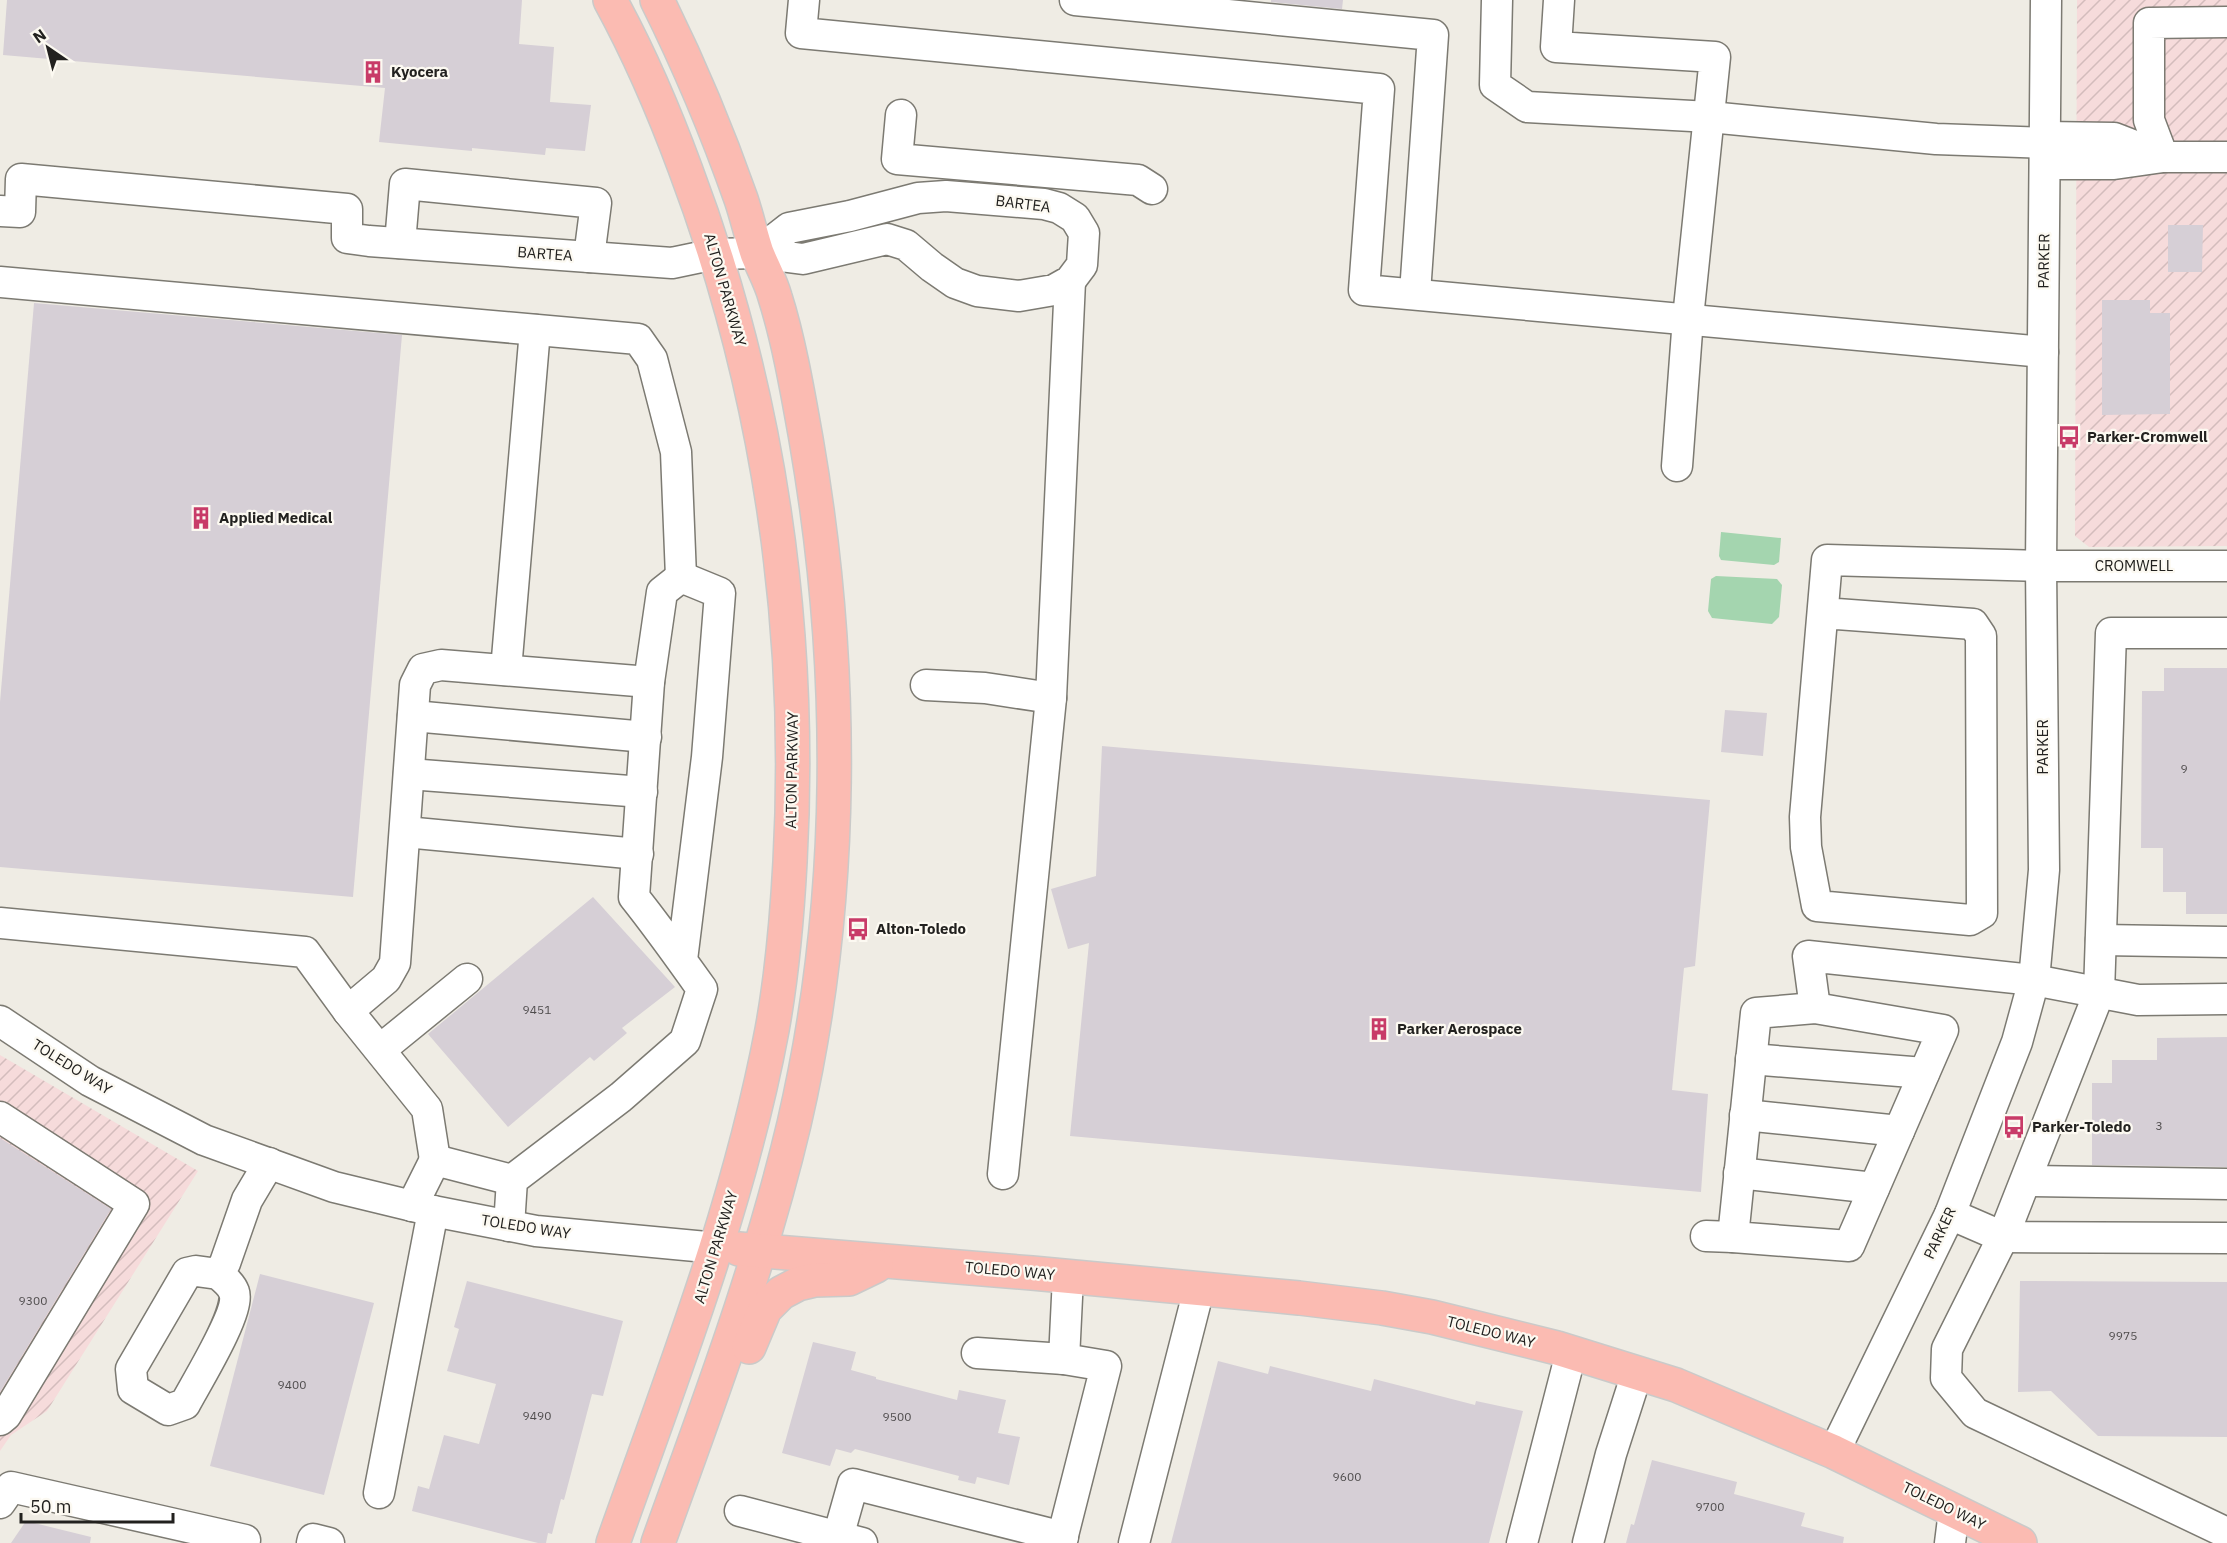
<svg xmlns="http://www.w3.org/2000/svg" width="2227" height="1543" font-family="'IBM Plex Sans',sans-serif">
<style>
.industrial{fill:url(#industrial-furrows)}
.grass{fill:#a4d5af}
.building{fill:#d6cfd6}
.lines{fill:none;stroke-linecap:round;stroke-linejoin:round}
.minor-casing{stroke:#7c7a72;stroke-width:33}
.major-casing{stroke:#cacac9;stroke-width:36}
.minor{stroke:#fff;stroke-width:30}
.major{stroke:#fbbbb2;stroke-width:33}
.labels{text-anchor:middle;stroke-width:4.5;stroke-linejoin:round;paint-order:stroke}
.number-label{font-size:12px;fill:#4f4c4d}
.poi-label{font-size:15px;font-weight:bold;fill:#22211f;stroke:#fcf9f1;text-anchor:start}
.street-label{font-size:15px;fill:#22211f;stroke:#fcf9f1}
</style>
<defs>
<pattern id="industrial-furrows" width="10" height="10" patternUnits="userSpaceOnUse" patternTransform="scale(1.5)"><rect width="10" height="10" fill="#f6dbdb"/><path d="M-1 1l2-2M0 10L10 0M9 11l2-2" fill="none" stroke="#d3bcbc"/></pattern>
</defs>
<rect width="100%" height="100%" fill="#efece4"/>
<g class="industrial">
<path d="M2077,0h150v546l-138,1 -14,-11z"/>
<path d="M0,1055l198,116 -151,240 -36,24 -11,16z"/>
</g>
<g class="grass">
<path d="M1721,532l60,6 -2,24 -5,3 -53,-5 -2,-4z"/>
<path d="M1716,576l61,3 5,6 -3,32 -7,7 -60,-6 -4,-7 3,-32z"/>
</g>
<g class="building">
<path d="M7,0h515l-3,44 35,3 -4,55 41,3 -6,46 -39,-3 -1,7 -73,-7v3l-93,-9 6,-54 -382,-33z"/>
<path d="M1271,0h72l-1,9 -71,-7z"/>
<path d="M2168,225h35l-1,47h-34z"/>
<path d="M2102,300h48v13h20v101l-68,1z"/>
<path d="M34,303l368,32 -49,562 -353,-30v-165z"/>
<path d="M2164,668h63v246h-41v-22h-23v-44h-22l1,-157h22z"/>
<path d="M1725,710l42,3 -4,43 -42,-4z"/>
<path d="M1102,746l608,54 -15,166 -11,2 -12,122 36,4 -7,98 -631,-56 19,-193 -21,6 -17,-60 45,-13z"/>
<path d="M593,897l82,90 -53,41 5,5 -33,28 -4,-4 -82,70 -80,-93z"/>
<path d="M2227,1037v130l-135,-2v-82h20v-23h45v-22z"/>
<path d="M0,1138l111,71 -111,183z"/>
<path d="M260,1274l114,29 -50,192 -114,-29z"/>
<path d="M467,1281l156,40 -20,75 -11,-2 -28,106 -3,-1 -9,35 -4,-1 -2,10h-8l-126,-32 6,-25 11,3 15,-54 35,9 17,-60 -49,-13 12,-42 -5,-2z"/>
<path d="M2020,1281l207,1v155l-129,-1 -47,-45 -33,1z"/>
<path d="M813,1342l43,10 -5,18 25,7v2l81,21 2,-10 47,10 -8,33 22,4 -11,48 -32,-8 -2,7 -17,-4 1,-4 -104,-27 -4,4 -15,-4 -6,17 -48,-13z"/>
<path d="M1218,1361l50,13 2,-8 101,25 3,-12 101,26 1,-4 47,10 -34,132h-318z"/>
<path d="M1652,1460l85,22 -3,12 71,19 -4,13 43,11 -1,6h-217l5,-19 3,1z"/>
<path d="M26,1521l65,16 -1,6h-79z"/>
</g>
<g class="lines">
<g class="minor-casing">
<g id="minor">
<path d="M804,0l-3,33 578,56 -15,201 679,62"/>
<path d="M1075,0l358,35 -18,258"/>
<path d="M1497,0l-2,85 32,22 183,10 226,22 109,4"/>
<path d="M1559,0l-3,47 159,10 -27,261 -11,148"/>
<path d="M2227,22l-78,1v97l14,37h64"/>
<path d="M901,115l-4,44 241,21 14,9"/>
<path d="M2045,164h69l49,-7 -49,-19 -69,-1"/>
<path d="M0,211l20,1 1,-33 326,30v29l22,3 303,22 43,-9 42,-1 46,6 84,-20 19,6 26,22 23,16 22,8 42,5 35,-6 16,-9 12,-16 2,-32 -9,-15 -16,-10 -15,-4 -98,-8 -28,2 -68,18 -61,12 -32,25"/>
<path d="M400,243l5,-59 191,19 -7,54"/>
<path d="M0,282l638,57 14,20 24,93 5,125"/>
<path d="M1823,613l150,11 8,12 1,277 -12,7 -153,-14 -11,-59 -1,-30 22,-257 214,6h186"/>
<path d="M2227,633h-116l-12,360 -96,244 224,1"/>
<path d="M506,670l29,-340"/>
<path d="M926,685l59,3 66,10"/>
<path d="M413,716l233,21"/>
<path d="M409,774l233,18"/>
<path d="M405,832l233,22"/>
<path d="M0,923l305,29 43,59 79,98 8,51"/>
<path d="M2101,940l126,2"/>
<path d="M1815,1008l128,22 -94,216 -116,-9 23,-224z"/>
<path d="M1815,1008l-7,-52 226,24 104,20 89,-1"/>
<path d="M348,1011l38,-32 9,-16 20,-278 8,-16 18,-4 208,17"/>
<path d="M0,1021l90,60 114,59 130,47 99,24 103,20 181,17"/>
<path d="M381,1049l86,-70"/>
<path d="M1751,1059l173,14"/>
<path d="M1745,1115l154,16"/>
<path d="M0,1117l134,87 -128,211 -6,5"/>
<path d="M1739,1173l135,15"/>
<path d="M1003,1174l48,-476 19,-417"/>
<path d="M2026,1181l201,3"/>
<path d="M412,1206l23,-46 77,20"/>
<path d="M1950,1214l53,23 -56,112 -1,29 29,35 252,120"/>
<path d="M509,1226l3,-46 109,-83 64,-56 17,-52c-22,-31 -44,-62 -68,-92l15,-215 13,-90 19,-15 39,16 -13,164 -25,203"/>
<path d="M1706,1236l27,1"/>
<path d="M218,1274l-22,-3 -9,2 -56,96 2,20 35,21 17,-6c11,-21 56,-93 49,-112 -3,-8 -10,-13 -16,-18l7,-11 22,-63 22,-37"/>
<path d="M977,1353l87,6"/>
<path d="M1834,1452l116,-238 67,-172 17,-62 10,-110 -3,-304 5,-566"/>
<path d="M379,1493l54,-282"/>
<path d="M0,1503l11,-16 234,53 -1,3"/>
<path d="M740,1511l122,32"/>
<path d="M838,1537l15,-53 210,53"/>
<path d="M312,1543l1,-4 16,4"/>
<path d="M1061,1543l45,-177 -42,-7 4,-82"/>
<path d="M1134,1543l65,-254"/>
<path d="M1522,1543l49,-190"/>
<path d="M1588,1543l23,-89 26,-81"/>
<path d="M1950,1543l4,-32"/>
</g>
</g>
<g class="major-casing">
<g id="major">
<path d="M610,0c29,53 54,111 75,168 84,222 118,458 105,694 -3,56 -8,113 -18,168 -33,176 -99,344 -159,513"/>
<path d="M657,0c32,64 60,131 84,199 6,18 10,36 16,54 6,15 14,29 18,44 14,44 23,97 31,142 39,225 40,461 -12,685 -34,144 -86,280 -136,419"/>
<path d="M739,1249l293,24 267,25 83,10 50,9 125,31 119,37 158,67 186,91"/>
<path d="M749,1347l16,-38 16,-16 17,-9 17,-4 34,-1 27,-13"/>
</g>
</g>
<use href="#minor" class="minor"/>
<use href="#major" class="major"/>
</g>
<defs>
<g id="building-bare" transform="scale(1.8)"><path d="M-4-6H4V6H1V3H-1V6H-4ZM-2.5-4.3h1.7v1.8h-1.7ZM.8-4.3h1.7v1.8H.8ZM-2.5-1h1.7V.8h-1.7ZM.8-1h1.7V.8H.8Z" fill="#c83b68" stroke="#fcf9f1" stroke-width="2.5" paint-order="stroke"/></g>
<g id="bus-bare" transform="scale(1.8)"><path d="M-5-6H5V4H4V6H2V4H-2V6H-4V4H-5ZM-3.5-4V0h7V-4ZM-3.5 1.2v1.5H-2V1.2ZM2 1.2v1.5H3.5V1.2Z" fill="#c83b68" stroke="#fcf9f1" stroke-width="2.5" paint-order="stroke"/></g>
</defs>
<g fill-rule="evenodd">
<use href="#building-bare" x="373" y="72"/>
<use href="#bus-bare" x="2069" y="437"/>
<use href="#building-bare" x="201" y="518"/>
<use href="#bus-bare" x="858" y="929"/>
<use href="#building-bare" x="1379" y="1029"/>
<use href="#bus-bare" x="2014" y="1127"/>
</g>
<g class="labels">
<g class="number-label">
<text x="2184" y="773">9</text>
<text x="537" y="1014">9451</text>
<text x="2159" y="1130">3</text>
<text x="33" y="1305">9300</text>
<text x="2123" y="1340">9975</text>
<text x="292" y="1389">9400</text>
<text x="537" y="1420">9490</text>
<text x="897" y="1421">9500</text>
<text x="1347" y="1481">9600</text>
<text x="1710" y="1511">9700</text>
</g>
<g class="poi-label">
<text x="391" y="77">Kyocera</text>
<text x="2087" y="442">Parker-Cromwell</text>
<text x="219" y="523">Applied Medical</text>
<text x="876" y="934">Alton-Toledo</text>
<text x="1397" y="1034">Parker Aerospace</text>
<text x="2032" y="1132">Parker-Toledo</text>
</g>
<g class="street-label">
<text transform="translate(1023 204) rotate(7)" y="5">BARTEA</text>
<text transform="translate(545 254) rotate(4)" y="5">BARTEA</text>
<text transform="translate(2044 261) rotate(-89)" y="5">PARKER</text>
<text transform="translate(725 290) rotate(74)" y="5">ALTON PARKWAY</text>
<text x="2134" y="571">CROMWELL</text>
<text transform="translate(2043 747) rotate(-90)" y="5">PARKER</text>
<text transform="translate(792 770) rotate(-89)" y="5">ALTON PARKWAY</text>
<text transform="translate(72 1067) rotate(32)" y="5">TOLEDO WAY</text>
<text transform="translate(526 1227) rotate(9)" y="5">TOLEDO WAY</text>
<text transform="translate(1940 1233) rotate(-65)" y="5">PARKER</text>
<text transform="translate(716 1247) rotate(-73)" y="5">ALTON PARKWAY</text>
<text transform="translate(1010 1271) rotate(5)" y="5">TOLEDO WAY</text>
<text transform="translate(1491 1332) rotate(14)" y="5">TOLEDO WAY</text>
<text transform="translate(1944 1506) rotate(26)" y="5">TOLEDO WAY</text>
</g>
</g>
<g transform="translate(48 48) rotate(325)" stroke="#fcf9f1" stroke-width="4.5" paint-order="stroke">
<path d="M0-4.5L10 22L0 15L-10 22Z" fill="#22211f"/>
<text y="-9" font-size="16" font-weight="bold" text-anchor="middle" fill="#22211f">N</text>
</g>
<path d="M21 1513v9h152v-9" fill="none" stroke="#22211f" stroke-width="3"/>
<text x="30" y="1513" font-size="18" fill="#22211f" stroke="#fcf9f1" stroke-width="4.5" paint-order="stroke">50 m</text>
</svg>
